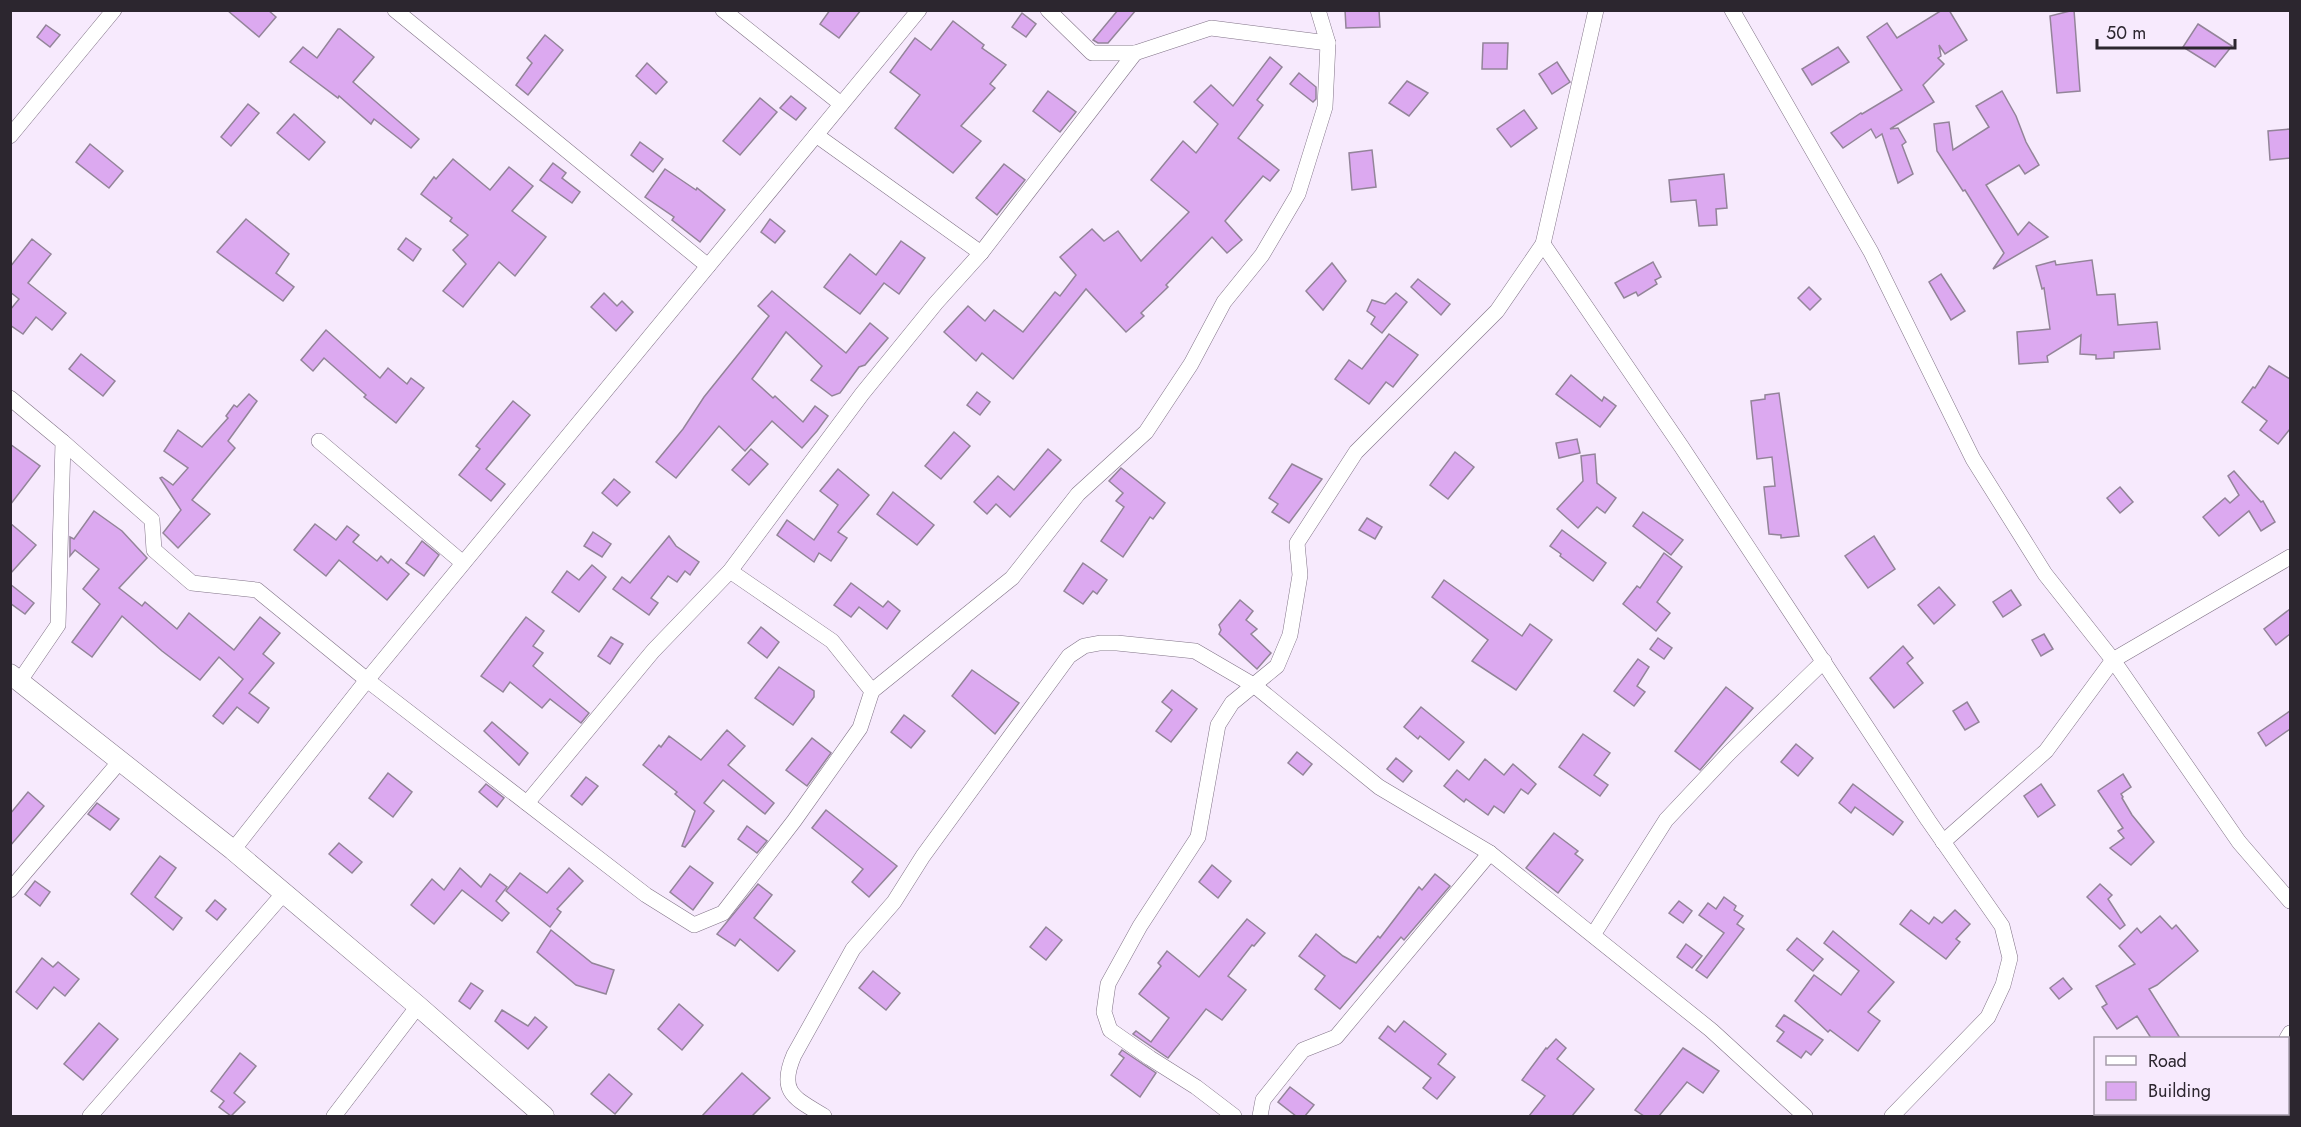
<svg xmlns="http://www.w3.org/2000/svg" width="2301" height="1127" font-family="Jost,sans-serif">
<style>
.building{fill:#dca9f0;stroke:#938499;stroke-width:1.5}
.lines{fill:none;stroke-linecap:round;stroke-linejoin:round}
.minor-casing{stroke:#817387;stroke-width:16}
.tertiary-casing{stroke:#817387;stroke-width:21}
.minor{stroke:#fff;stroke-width:15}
.tertiary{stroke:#fff;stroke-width:20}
</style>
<rect width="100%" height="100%" fill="#f7eafd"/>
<g class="building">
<path d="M227,10h41l8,7 -17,20z"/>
<path d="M830,10h31l-22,28 -19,-14z"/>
<path d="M1118,10h18l-28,33h-10l-5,-3z"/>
<path d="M1345,10h34l1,17 -34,1z"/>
<path d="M1942,10h7l18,30 -22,14 -6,-9 2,11 -3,2 6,6 -21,21 11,17 -44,27 8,-1 8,14 -4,3 11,29 -15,9 -16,-49 -6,4 -5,-9 -28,19 -12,-15 30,-20 1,1 40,-24 -35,-53 20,-14 10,15z"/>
<path d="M2074,10l6,81 -23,2 -7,-77z"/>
<path d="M1022,13l14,11 -10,13 -14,-10z"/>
<path d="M953,21l31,24 -2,3 24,17 -16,19 5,4 -34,38 20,15 -28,32 -58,-45 25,-33 -30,-23 25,-34 16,12z"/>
<path d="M2198,24l34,22 -17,21 -32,-20z"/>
<path d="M46,25l14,10 -10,12 -13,-10z"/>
<path d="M338,29h2l34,28 -21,25 66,57 -8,9 -37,-29 -3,5 -32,-28 -1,2 -48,-36 13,-15 14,11z"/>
<path d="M545,35l18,15 -35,45 -12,-10 16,-22 -5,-5z"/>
<path d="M1483,43h25l-1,26h-25z"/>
<path d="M1838,47l11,15 -37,23 -10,-16z"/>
<path d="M1270,57l12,10 -25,33 6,5 -25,33 41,32 -9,11 -7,-5 -38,45 17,19 -15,13 -15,-16 -46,48 2,2 -27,26 3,3 -18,16 -40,-43 -73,90 -31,-26 -6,8 -32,-29 24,-26 17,15 9,-11 29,22 32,-40 5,4 16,-21 -16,-18 32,-28 12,12 14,-10 23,30 48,-49 -38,-32 32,-39 13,12 22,-29 -24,-22 17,-17 22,21z"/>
<path d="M1557,62l13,20 -18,12 -13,-20z"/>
<path d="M647,63l20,19 -11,12 -20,-18z"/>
<path d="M1299,73l17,14v12l-3,3 -23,-18z"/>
<path d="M1407,81l21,12 -19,23 -20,-13z"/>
<path d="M1048,91l28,21 -16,20 -27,-21z"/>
<path d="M2002,91l14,25 10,26 13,23 -14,9 -6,-9 -33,20 32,50 11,-13 19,15 -55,32 11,-16 -39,-63 -2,1 -26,-40 -3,-27 15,-2 4,28 36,-23 -13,-21z"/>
<path d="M791,96l15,12 -10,12 -16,-12z"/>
<path d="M760,98l17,14 -37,43 -17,-14z"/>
<path d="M248,104l11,9 -28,33 -10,-9z"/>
<path d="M1524,110l13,18 -26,19 -14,-18z"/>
<path d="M294,114l31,28 -16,18 -32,-27z"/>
<path d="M2290,129v29l-20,2 -2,-29z"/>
<path d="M640,142l23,17 -10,13 -22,-17z"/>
<path d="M90,144l33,27 -14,17 -33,-26z"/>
<path d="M1372,150l4,37 -24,3 -3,-37z"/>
<path d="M453,159l37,31 19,-23 24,19 -21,25 34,26 -31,39 -16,-14 -36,45 -20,-16 23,-27 -13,-14 15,-15 -18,-14 2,-3 -31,-24 13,-17 2,2z"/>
<path d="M553,163l13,10 -4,5 18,14 -8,11 -32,-23z"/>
<path d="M1004,164l21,16 -28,35 -21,-17z"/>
<path d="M665,169l31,21 1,-2 28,22 -25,32 -28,-22 2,-3 -29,-20z"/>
<path d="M1724,174l3,34 -11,1 1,16 -18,1 -3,-26 -25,2 -2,-22z"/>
<path d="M246,219l43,35 -13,19 18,14 -11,14 -66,-49z"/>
<path d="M770,219l15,12 -10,12 -14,-11z"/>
<path d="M406,238l15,11 -8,12 -15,-12z"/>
<path d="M32,239l19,15 -23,29 38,30 -14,17 -16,-13 -13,17 -13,-9v-15l9,-11 -9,-7v-25z"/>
<path d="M901,241l24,17 -26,36 -15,-11 -24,31 -36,-27 26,-33 26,21z"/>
<path d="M2092,260l5,35 18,-1 3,31 39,-3 3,27 -46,3v6l-18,1v-4l-16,-1 1,-19 -34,21 1,6 -29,2 -2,-32 33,-3 -6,-41 -2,1 -6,-23 19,-5 1,4z"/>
<path d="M1653,262l8,15 -6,3 2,4 -19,12 -2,-4 -12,6 -9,-15z"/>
<path d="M1332,263l14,18 -23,29 -17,-19z"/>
<path d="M1941,274l24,37 -14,9 -22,-38z"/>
<path d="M1418,279l32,25 -9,11 -30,-28z"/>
<path d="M1809,287l12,12 -11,11 -12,-12z"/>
<path d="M772,291l74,62 24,-30 18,15 -23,27 -6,2 -19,26 -8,3 -21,-16 11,-14 -36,-34 -34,47 21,19 2,-2 28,26 12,-16 13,10 -11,15 -15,17 -30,-27 -27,30 -26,-25 -43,52 -20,-16 27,-33 21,-32 65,-81 -11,-10z"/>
<path d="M604,293l13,13 5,-5 11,11 -17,19 -25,-24z"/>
<path d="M1396,293l11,9 -25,31 -11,-9 4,-7 -8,-6 5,-11 13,4z"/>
<path d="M326,330l54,48 8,-10 19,16 4,-6 13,10 -28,35 -32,-26 2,-2 -42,-37 -11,13 -12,-11z"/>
<path d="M1389,334l29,21 -25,32 -7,-5 -17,22 -34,-25 14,-19 13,9z"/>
<path d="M81,354l34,27 -12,15 -34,-27z"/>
<path d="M2269,366l21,13v50l-12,15 -18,-14 7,-9 -25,-19 11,-15 2,1z"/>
<path d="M1571,375l31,26 2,-4 12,9 -16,21 -44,-33z"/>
<path d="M977,392l13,10 -10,13 -13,-10z"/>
<path d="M1779,393l20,143 -18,2v-3l-12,-1 -5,-47 11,-1 -3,-29 -15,2 -6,-58 14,-2v-4z"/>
<path d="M249,394l8,7 -29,40 7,7 -43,52 18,14 -32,34 -15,-15 18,-23 -21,-32 2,-1 11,8 15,-17 -24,-17 14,-21 24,17 26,-29 -2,-2 8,-11 3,2z"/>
<path d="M513,401l17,14 -44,54 19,15 -14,17 -32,-26 21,-26 -4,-3z"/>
<path d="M954,432l16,14 -29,33 -16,-13z"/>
<path d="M1577,439l3,14 -21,5 -3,-15z"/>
<path d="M10,444l30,22 -30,39z"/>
<path d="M751,449l17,15 -19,21 -17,-15z"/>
<path d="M1048,449l13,11 -51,57 -14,-13 -9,10 -13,-12 24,-26 16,14z"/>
<path d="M1455,452l19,15 -26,32 -18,-14z"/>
<path d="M1595,454l2,29 19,15 -11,15 -8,-6 -19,21 -21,-19 26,-28 -2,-25z"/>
<path d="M1292,464l30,15 -33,44 -17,-11 6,-8 -9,-6z"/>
<path d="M1121,468l44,35 -12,16 -3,-2 -27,40 -22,-16 23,-34 -8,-6 7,-8 -14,-12z"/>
<path d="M838,469l31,26 -31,37 9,6 -16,23 -12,-8 -5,9 -37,-27 10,-15 27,20 24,-35 -18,-14z"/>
<path d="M2234,471l27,31 2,-1 12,21 -14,9 -12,-20 -30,25 -16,-19 22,-19 5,5 9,-8 -11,-19z"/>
<path d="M614,479l16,13 -13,14 -15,-13z"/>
<path d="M2120,487l13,15 -13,11 -13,-15z"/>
<path d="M893,492l41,33 -17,20 -40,-31z"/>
<path d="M94,511l28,20 25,27 -28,30 23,18 3,-4 32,27 12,-16 45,37 26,-33 20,16 -17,21 11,9 -25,30 20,15 -11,15 -21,-16 -14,17 -10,-8 30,-37 -24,-22 -19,23 -38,-29 -40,-35 -30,41 -20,-15 28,-38 -17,-15 16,-20 -24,-19 -5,6v-19l4,2z"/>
<path d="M1643,512l40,28 -12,15 -38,-29z"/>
<path d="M1367,518l15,9 -7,12 -16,-9z"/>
<path d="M10,523l26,22 -26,29z"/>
<path d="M315,524l21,16 11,-14 12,9 -6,7 24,19 4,-5 7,7 3,-4 18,15 -22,26 -48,-40 -13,16 -32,-26z"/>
<path d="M1562,530l44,33 -13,18 -33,-25 1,-2 -11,-8z"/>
<path d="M593,532l18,12 -9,13 -18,-11z"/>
<path d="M669,536l7,10 23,16 -9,13 -5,-4 -8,11 -9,-6 -17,22 7,5 -9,12 -36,-26 9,-12 8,6z"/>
<path d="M1874,536l21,33 -27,19 -23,-32z"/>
<path d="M422,541l17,14 -15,21 -18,-13z"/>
<path d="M1664,553l18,14 -25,35 13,11 -14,18 -33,-27 14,-18 3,2z"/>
<path d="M1083,563l24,17 -10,14 -4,-3 -10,13 -19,-13z"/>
<path d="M592,565l14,12 -27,35 -27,-20 15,-21 12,9z"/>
<path d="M1444,580l78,56 8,-12 22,16 -36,50 -44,-29 16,-21 -56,-43z"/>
<path d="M851,583l32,24 5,-6 12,10 -13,18 -28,-22 -8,10 -17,-12z"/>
<path d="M10,584l24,19 -9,11 -15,-11z"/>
<path d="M1939,587l16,18 -21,19 -16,-19z"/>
<path d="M2011,590l10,15 -18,12 -10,-15z"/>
<path d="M1240,600l13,11 -7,9 11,9 -6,5 20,19 -14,16 -38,-35 2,-4 -2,-5z"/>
<path d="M2290,609v25l-14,11 -12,-16z"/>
<path d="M526,617l18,14 -11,15 10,7 -10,13 56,47 -8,10 -31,-24 -8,9 -32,-26 -7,10 -22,-16z"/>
<path d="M761,627l18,15 -12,16 -19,-15z"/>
<path d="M2044,634l9,15 -12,7 -9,-16z"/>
<path d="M611,637l12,7 -13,20 -12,-8z"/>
<path d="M1658,638l14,10 -8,11 -14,-10z"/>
<path d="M1903,646l10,12 -6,5 16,20 -29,25 -24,-30z"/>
<path d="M1638,659l11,8 -12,19 8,6 -11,14 -20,-15z"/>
<path d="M779,667l35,24v6l-21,28 -38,-27z"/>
<path d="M972,670l47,33 -24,31 -43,-38z"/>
<path d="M1726,687l27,21 -53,62 -25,-19z"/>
<path d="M1172,690l25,19 -26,33 -15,-11 16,-21 -10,-8z"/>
<path d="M1967,702l12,20 -14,8 -12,-19z"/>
<path d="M1421,707l43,35 -15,18 -29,-24 -2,3 -14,-12z"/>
<path d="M2290,711v18l-24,17 -8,-13z"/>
<path d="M904,715l21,16 -14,17 -20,-16z"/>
<path d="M492,722l36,31 -9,12 -35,-34z"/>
<path d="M727,730l18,16 -17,19 46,38 -9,11 -42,-34 -19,23 10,8 -29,36 -3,-1 13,-35 -20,-17 2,-2 -34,-27 16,-20 2,2 8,-11 32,24z"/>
<path d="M1583,734l27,19 -16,22 14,10 -8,11 -41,-29z"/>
<path d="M812,738l19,15 -24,33 -21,-16z"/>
<path d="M1796,744l17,14 -15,18 -17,-14z"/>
<path d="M1297,752l15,12 -9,11 -15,-12z"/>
<path d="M1396,758l16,13 -9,11 -16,-13z"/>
<path d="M1485,759l19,16 9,-11 23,20 -8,10 -7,-5 -17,24 -10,-7 -6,9 -22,-16 -2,3 -20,-16 13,-16 12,10z"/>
<path d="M388,773l24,19 -19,25 -24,-19z"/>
<path d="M2123,774l8,13 -10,7 2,3 -1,1 10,17 22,27 -23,23 -21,-17 14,-10 -6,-7 5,-3 -25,-37z"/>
<path d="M586,777l12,9 -16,19 -11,-9z"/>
<path d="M486,784l18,14 -7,9 -18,-15z"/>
<path d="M1853,784l50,38 -10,13 -38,-28 -4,6 -12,-10z"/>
<path d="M2041,784l14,21 -17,12 -14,-21z"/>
<path d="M28,792l16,14 -34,40v-32z"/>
<path d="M97,803l22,16 -9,11 -22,-16z"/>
<path d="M826,810l71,56 -28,31 -17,-15 11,-13 -51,-41z"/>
<path d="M747,826l20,15 -10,12 -19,-14z"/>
<path d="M1554,833l24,18 -3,3 8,6 -25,33 -32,-25z"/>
<path d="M339,843l23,19 -10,11 -23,-19z"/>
<path d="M160,856l16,12 -21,29 27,21 -9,12 -42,-36z"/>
<path d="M1212,865l19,16 -13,17 -19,-16z"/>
<path d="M690,866l23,17 -20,27 -23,-18z"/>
<path d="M460,868l21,19 9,-13 17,13 -11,14 13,12 -7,8 -40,-31 -28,34 -23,-19 21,-26 12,11z"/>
<path d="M569,868l14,13 -26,28 4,3 -11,15 -44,-36 14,-18 27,20z"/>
<path d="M1435,874l15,12 -46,54 -3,-3 -61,72 -25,-20 10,-13 -26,-20 17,-22 27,22 13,7 22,-27 2,2 39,-51 3,3z"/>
<path d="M35,881l15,11 -10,14 -15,-12z"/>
<path d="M758,884l14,11 -18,23 41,33 -17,20 -38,-32 -5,7 -18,-12z"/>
<path d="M2100,884l12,11 -4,4 17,26 -5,4 -33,-32z"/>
<path d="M1724,897l12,9 -2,4 9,6 -6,8 7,5 -37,49 -11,-8 28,-37 -25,-18 9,-12 8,6z"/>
<path d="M215,900l11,9 -9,11 -11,-9z"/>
<path d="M1679,901l13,10 -9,12 -14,-10z"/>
<path d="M1911,910l18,14 5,-7 8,6 13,-13 15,14 -14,15 4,3 -14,17 -46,-35z"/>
<path d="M2160,916l12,13 4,-4 22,26 -41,34 -8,4 31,49h-29l-14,-22 -20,13 -15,-22 5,-3 -11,-18 39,-22 -16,-18 18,-18 4,5z"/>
<path d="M1247,919l18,14 -11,13 -2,-1 -24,31 18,14 -24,30 -16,-11 -38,49 -35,-24 3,-3 15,11 18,-24 -30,-24 22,-28 -3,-3 9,-12 32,26z"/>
<path d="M1046,927l16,13 -16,20 -16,-13z"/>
<path d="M551,930l41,33 22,7 -8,24 -30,-9 -39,-33z"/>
<path d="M1833,931l61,51 -26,30 12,9 -22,30 -28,-21 -2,2 -33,-31 19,-26 27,20 18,-24 -35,-28z"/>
<path d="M1797,938l26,21 -10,12 -26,-21z"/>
<path d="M1686,944l16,12 -10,12 -15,-11z"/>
<path d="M42,958l11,9 5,-5 21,17 -14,17 -11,-9 -17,22 -21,-17z"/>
<path d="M873,971l27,22 -14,17 -27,-22z"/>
<path d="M2063,978l9,11 -13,10 -9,-11z"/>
<path d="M471,983l12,8 -13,18 -11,-8z"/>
<path d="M679,1004l24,21 -21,25 -24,-21z"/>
<path d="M502,1010l26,16 7,-9 12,10 -19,22 -33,-28z"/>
<path d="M1784,1015l39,25 -12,15 -5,-4 -5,7 -24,-17 7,-9 -8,-6z"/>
<path d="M1404,1021l42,33 -8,10 17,13 -18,22 -14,-11 8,-10 -52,-40 9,-12 7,6z"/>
<path d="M99,1023l19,16 -35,41 -19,-16z"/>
<path d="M1556,1039l10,9 -9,11 37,30 -22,27h-43l16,-20 -23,-16 24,-32 1,1z"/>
<path d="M1683,1048l36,23 -16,22 -16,-11 -28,34h-15l-9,-6z"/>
<path d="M1122,1050l34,23 -16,24 -29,-22 13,-17 -5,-4z"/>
<path d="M240,1053l16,13 -22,27 11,9 -14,14 -12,-9 5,-6 -13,-10z"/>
<path d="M742,1073l28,25 -18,18h-50z"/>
<path d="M609,1074l23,20 -17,20 -24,-20z"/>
<path d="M1290,1087l24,18 -9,11h-9l-18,-14z"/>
</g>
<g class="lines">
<g class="minor-casing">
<g id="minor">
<path d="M395,10l313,256"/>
<path d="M723,10l118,94"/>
<path d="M1048,10l44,43h43l76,-25 117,15"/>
<path d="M1732,10l139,242 102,207 72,115 68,86 126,182 51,59"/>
<path d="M816,135l165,118"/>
<path d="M10,136l104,-126"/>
<path d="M1543,244l138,202 247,374 74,106 8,32 -7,27 -15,32 -96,99"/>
<path d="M10,398l53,44 -5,183 -39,57"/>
<path d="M319,441l144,122"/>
<path d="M63,442l89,78 2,30 38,33 65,7 110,90 279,215 48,30 29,-12 71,-92 66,-93 12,-37 -40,-50 -102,-70"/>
<path d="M872,691l140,-113 66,-84 68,-62 45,-68 33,-62 38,-47 36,-61 27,-87 3,-64 -10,-33"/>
<path d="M527,803l126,-152 77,-80 132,-177 74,-91 45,-50 154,-200"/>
<path d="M1943,842l103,-91 67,-91 177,-103"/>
<path d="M233,850l134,-170 552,-670"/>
<path d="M10,890l111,-130"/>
<path d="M1593,935l73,-115 63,-67 95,-92"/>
<path d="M2287,1038l3,-5"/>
<path d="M90,1116l194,-223"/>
<path d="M334,1116l84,-110"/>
<path d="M824,1116c-30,-18 -46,-24 -30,-61l59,-106 41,-47 29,-46 146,-200 15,-10 16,-3h17l78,8 60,35 124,101 111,66 221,177 94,86"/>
<path d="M1234,1116l-38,-29 -46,-29 -40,-28 -6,-18 4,-28 32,-58 58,-89 20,-112 14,-22 45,-37 13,-31 10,-60 -3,-32 59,-91 141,-141 46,-67 53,-234"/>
<path d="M1260,1116l3,-16 40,-50 33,-13 154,-184"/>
<path d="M2228,1116l4,-2"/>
</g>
</g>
<g class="tertiary-casing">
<path id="tertiary" d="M10,674l223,176 185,156 126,110"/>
</g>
<use href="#minor" class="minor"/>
<use href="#tertiary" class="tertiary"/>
</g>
<rect width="2301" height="1127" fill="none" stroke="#2c262f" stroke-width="24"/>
<rect x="2094" y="1037" width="195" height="78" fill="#f7eafd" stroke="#a69cab" stroke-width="1.5"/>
<rect x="2106" y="1056" width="30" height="9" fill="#ffffff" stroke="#a69cab" stroke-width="1.5"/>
<text x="2148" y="1067" font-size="18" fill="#2c262f">Road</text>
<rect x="2106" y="1082" width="30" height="18" fill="#dca9f0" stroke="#a69cab" stroke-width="1.5"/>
<text x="2148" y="1097" font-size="18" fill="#2c262f">Building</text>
<path d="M2097 39v9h138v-9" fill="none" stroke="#2c262f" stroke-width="3"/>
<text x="2106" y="39" font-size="18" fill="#2c262f" stroke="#f7eafd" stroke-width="4.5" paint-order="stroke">50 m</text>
</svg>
